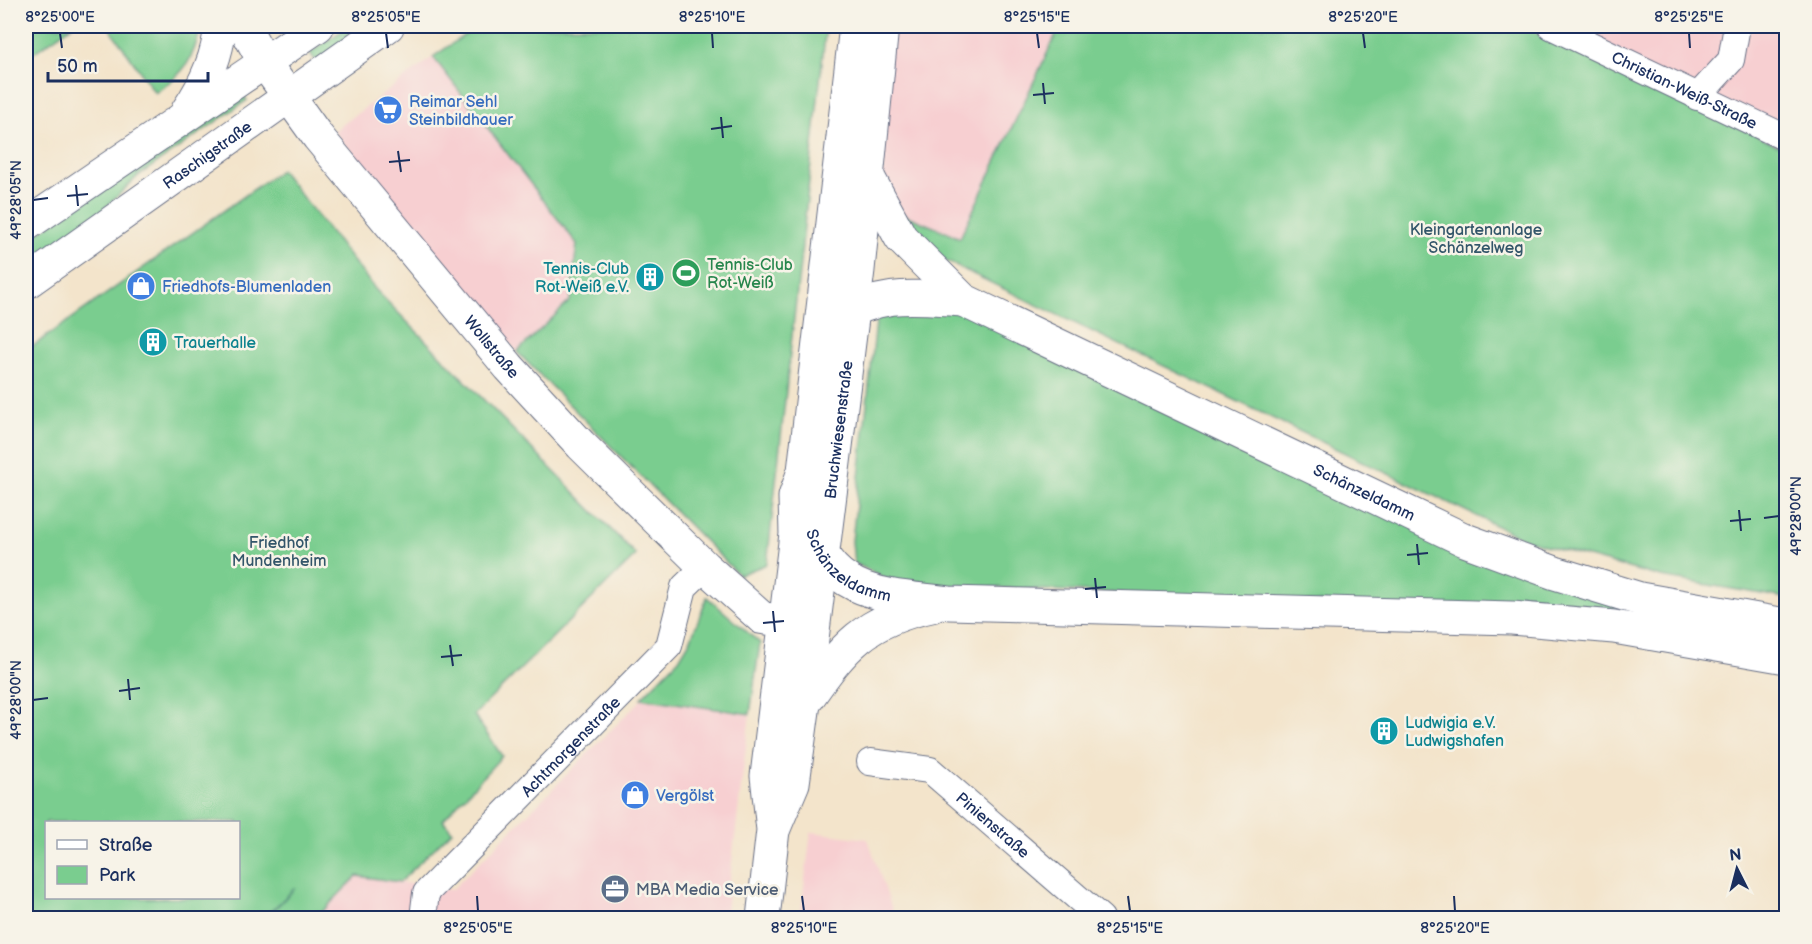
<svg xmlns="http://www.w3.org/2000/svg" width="1812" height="944" font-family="'Balsamiq Sans',sans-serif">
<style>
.built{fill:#f7cfd1}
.green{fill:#7acd8f;stroke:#4a7e76;stroke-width:1.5;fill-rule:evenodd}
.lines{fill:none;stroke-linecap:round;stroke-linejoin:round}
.minor-casing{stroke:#676e84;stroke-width:28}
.tertiary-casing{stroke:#676e84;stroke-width:34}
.secondary-casing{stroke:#676e84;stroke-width:35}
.minor{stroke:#fff;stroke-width:26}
.tertiary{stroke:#fff;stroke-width:32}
.secondary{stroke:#fff;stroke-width:33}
.ticks{fill:none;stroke:#1b2f5e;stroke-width:2}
.labels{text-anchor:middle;stroke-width:5;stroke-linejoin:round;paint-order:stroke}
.street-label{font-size:16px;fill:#1b2f5e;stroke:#f7f3e8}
.shop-label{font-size:16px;fill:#366cbe;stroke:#f7f3e8;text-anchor:start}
.park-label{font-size:16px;fill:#33566a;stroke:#f7f3e8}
.leisure-label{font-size:16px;fill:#27864d;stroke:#f7f3e8;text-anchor:start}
.culture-label{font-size:16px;fill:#0d838f;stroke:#f7f3e8;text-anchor:start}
.service-label{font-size:16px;fill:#4e5e75;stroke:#f7f3e8;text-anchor:start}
.neatline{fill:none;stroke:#1b2f5e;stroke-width:2}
.ticks-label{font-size:15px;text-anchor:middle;fill:#1b2f5e}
</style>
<rect width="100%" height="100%" fill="#f7f3e8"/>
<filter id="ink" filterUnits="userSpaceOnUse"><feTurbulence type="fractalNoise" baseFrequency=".0167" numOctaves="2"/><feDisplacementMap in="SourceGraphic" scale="12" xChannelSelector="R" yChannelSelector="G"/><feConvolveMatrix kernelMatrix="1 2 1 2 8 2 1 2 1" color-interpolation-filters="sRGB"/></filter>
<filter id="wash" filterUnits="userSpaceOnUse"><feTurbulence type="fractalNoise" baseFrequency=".008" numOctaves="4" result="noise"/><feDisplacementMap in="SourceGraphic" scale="24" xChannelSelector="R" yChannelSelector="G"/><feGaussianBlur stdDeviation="1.35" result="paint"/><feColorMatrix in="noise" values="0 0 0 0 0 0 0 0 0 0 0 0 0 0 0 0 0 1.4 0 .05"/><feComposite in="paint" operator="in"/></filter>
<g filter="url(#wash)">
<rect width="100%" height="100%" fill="#f3e4cb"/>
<g class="built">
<path d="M882,26h178l-100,213 -77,-34z"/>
<path d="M1522,26h264v123l-76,-36z"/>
<path d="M433,57l144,187 -7,57 -53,51 -183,-221z"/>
<path d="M643,698l107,16 -25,204h-409l41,-42 95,14z"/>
<path d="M811,832l57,7 27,79h-95z"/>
</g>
<g class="green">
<path d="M26,26h46l-46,32z"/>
<path d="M108,26h93c-8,35 -16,47 -46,67z"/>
<path d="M349,26h21l-53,37 -7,-10z"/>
<path d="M478,26h348l-59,538 -28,11 -222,-223 53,-51 7,-57 -144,-187z"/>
<path d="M1060,26h462l264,123v449l-125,-21 -135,-37 -593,-285 -40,-45 67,28z"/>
<path d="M243,95l4,5 -109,76 -52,51 -53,37 -7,-23z"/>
<path d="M281,170l95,120 260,265 -162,160 28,41 -59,64 9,11 -52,51 -43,-6 -41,42h-50l29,-30 -31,30h-238v-567zM46,822h192v76h-192z"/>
<path d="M948,305l693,308 -3,4 -742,-34 -42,-20 -2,-22 25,-228z"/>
<path d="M707,597l53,46 -10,71 -109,-16 38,-39 12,-20z"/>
</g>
</g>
<g filter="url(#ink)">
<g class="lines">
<g class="minor-casing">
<g id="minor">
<path id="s1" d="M1551,26l235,112"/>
<path d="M1697,97l34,-37 6,-34"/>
<path id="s2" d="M870,762l60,8 171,148"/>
<path id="s3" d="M423,918l3,-25 243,-247 15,-59 21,-20"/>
</g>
</g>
<g class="tertiary-casing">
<g id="tertiary">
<path id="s4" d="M244,26l20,36 54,75 191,230 72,78 124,122 57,51 23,3"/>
<path d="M187,111c17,-25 31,-54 33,-85"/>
<path d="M26,225l292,-199"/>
<path id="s5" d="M26,283l362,-257"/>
</g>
</g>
<g class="secondary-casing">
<g id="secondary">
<path id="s6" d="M868,177l33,61 62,62 502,240 90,33 85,26 146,26"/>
<path d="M838,318c46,-27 74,-21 125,-18"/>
<path id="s7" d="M804,471c2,18 2,38 7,55 18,72 78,69 138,77l563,15 102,9 172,30"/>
<path d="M807,699c37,-53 58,-79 124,-93"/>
<path id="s8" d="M774,828l19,-45 11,-80 54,-433 24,-244"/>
<path d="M763,918l10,-88 -6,-54 29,-242 -1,-37 9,-26 52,-445"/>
</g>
</g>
<use href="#minor" class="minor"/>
<use href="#tertiary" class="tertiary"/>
<use href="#secondary" class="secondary"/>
</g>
</g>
<path class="ticks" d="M60,33l2,15M386,33l2,15M712,33l1,15M1037,33l2,15M1363,33l2,15M1689,33l1,15M1043,83l2,21M1033,95l21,-2M721,117l2,21M711,129l21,-3M398,151l3,21M389,162l21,-2M76,185l2,21M67,196l21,-2M33,200l15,-2M1739,510l2,21M1764,518l15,-2M1730,521l21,-2M1417,544l2,21M1407,555l21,-2M1095,578l2,20M1085,589l21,-2M773,611l2,21M763,623l21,-2M450,645l3,21M441,657l21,-2M128,679l2,21M119,691l21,-3M33,700l15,-2M477,896l1,15M802,896l2,15M1128,896l2,15M1454,896l1,15"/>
<defs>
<g id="supermarket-disc" transform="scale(1.5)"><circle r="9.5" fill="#3f7fe0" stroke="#f7f3e8"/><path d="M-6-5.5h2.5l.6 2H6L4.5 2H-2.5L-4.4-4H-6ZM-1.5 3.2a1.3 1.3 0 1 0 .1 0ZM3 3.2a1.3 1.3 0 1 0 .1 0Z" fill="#fff"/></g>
<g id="stadium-disc" transform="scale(1.5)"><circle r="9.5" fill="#2e9e5b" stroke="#f7f3e8"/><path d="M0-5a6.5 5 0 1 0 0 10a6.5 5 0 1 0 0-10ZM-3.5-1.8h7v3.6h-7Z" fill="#fff"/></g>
<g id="building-disc" transform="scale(1.5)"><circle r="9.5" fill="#0f9aa8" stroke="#f7f3e8"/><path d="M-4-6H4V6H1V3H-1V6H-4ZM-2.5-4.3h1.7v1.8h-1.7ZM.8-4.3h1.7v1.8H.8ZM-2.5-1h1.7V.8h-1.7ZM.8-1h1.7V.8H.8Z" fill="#fff"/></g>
<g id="shop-disc" transform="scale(1.5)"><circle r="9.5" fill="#3f7fe0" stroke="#f7f3e8"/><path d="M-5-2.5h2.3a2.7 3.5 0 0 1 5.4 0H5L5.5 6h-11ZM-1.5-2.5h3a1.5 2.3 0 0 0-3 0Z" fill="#fff"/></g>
<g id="office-disc" transform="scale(1.5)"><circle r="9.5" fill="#5c6f8a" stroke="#f7f3e8"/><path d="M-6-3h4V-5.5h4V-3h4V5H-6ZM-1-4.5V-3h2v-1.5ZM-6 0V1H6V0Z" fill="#fff"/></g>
</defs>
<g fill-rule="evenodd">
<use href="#supermarket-disc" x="388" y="110"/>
<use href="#stadium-disc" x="686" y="273"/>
<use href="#building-disc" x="650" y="277"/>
<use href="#shop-disc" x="141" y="286"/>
<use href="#building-disc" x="153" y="342"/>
<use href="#building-disc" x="1384" y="731"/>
<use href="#shop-disc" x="635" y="795"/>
<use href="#office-disc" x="615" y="889"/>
</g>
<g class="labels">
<g class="street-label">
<text dy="6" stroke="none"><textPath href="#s1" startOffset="148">Christian-Weiß-Straße</textPath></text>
<text dy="6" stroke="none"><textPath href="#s5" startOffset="222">Raschigstraße</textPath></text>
<text dy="6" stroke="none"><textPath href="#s4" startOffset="406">Wollstraße</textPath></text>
<text dy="6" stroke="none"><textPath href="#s8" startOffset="405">Bruchwiesenstraße</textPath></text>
<text dy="6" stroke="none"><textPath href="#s6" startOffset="602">Schänzeldamm</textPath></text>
<text dy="6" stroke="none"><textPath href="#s7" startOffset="114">Schänzeldamm</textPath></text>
<text dy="6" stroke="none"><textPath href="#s3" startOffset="231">Achtmorgenstraße</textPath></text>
<text dy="6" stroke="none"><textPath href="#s2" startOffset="144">Pinienstraße</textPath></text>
</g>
<g class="shop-label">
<text x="409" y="107">Reimar Sehl<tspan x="409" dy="18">Steinbildhauer</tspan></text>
<text x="162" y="292">Friedhofs-Blumenladen</text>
<text x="656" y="801">Vergölst</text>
</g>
<g class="park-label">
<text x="1476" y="235">Kleingartenanlage<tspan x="1476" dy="18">Schänzelweg</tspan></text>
<text x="279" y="548">Friedhof<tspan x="279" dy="18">Mundenheim</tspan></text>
</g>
<g class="leisure-label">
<text x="707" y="270">Tennis-Club<tspan x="707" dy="18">Rot-Weiß</tspan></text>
</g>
<g class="culture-label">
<text x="629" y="274" text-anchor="end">Tennis-Club<tspan x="629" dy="18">Rot-Weiß e.V.</tspan></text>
<text x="174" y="348">Trauerhalle</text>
<text x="1405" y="728">Ludwigia e.V.<tspan x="1405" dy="18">Ludwigshafen</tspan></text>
</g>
<g class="service-label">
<text x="636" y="895">MBA Media Service</text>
</g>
</g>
<rect width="1812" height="944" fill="none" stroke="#f7f3e8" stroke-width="66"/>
<rect x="45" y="821" width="195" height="78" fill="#f7f3e8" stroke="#9fa5b1" stroke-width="1.5"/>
<rect x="57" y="840" width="30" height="9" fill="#ffffff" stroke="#9fa5b1" stroke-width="1.5"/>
<text x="99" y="851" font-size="18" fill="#1b2f5e">Straße</text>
<rect x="57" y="866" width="30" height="18" fill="#7acd8f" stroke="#9fa5b1" stroke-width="1.5"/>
<text x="99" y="881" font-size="18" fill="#1b2f5e">Park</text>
<g transform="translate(1737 869) rotate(354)" stroke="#f7f3e8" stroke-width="4.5" paint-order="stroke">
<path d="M0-4.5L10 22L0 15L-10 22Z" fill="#1b2f5e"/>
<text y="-9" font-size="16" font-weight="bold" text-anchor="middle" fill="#1b2f5e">N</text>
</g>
<path d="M48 72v9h160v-9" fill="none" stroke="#1b2f5e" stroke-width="3"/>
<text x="57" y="72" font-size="18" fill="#1b2f5e" stroke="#f7f3e8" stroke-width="4.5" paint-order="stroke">50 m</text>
<rect x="33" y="33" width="1746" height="878" class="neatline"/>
<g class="ticks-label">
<text x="60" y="22">8°25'00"E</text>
<text x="386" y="22">8°25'05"E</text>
<text x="712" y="22">8°25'10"E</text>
<text x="1037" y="22">8°25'15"E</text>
<text x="1363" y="22">8°25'20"E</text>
<text x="1689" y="22">8°25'25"E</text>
<text transform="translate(16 200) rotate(-90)" y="5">49°28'05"N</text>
<text transform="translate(1796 516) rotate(-90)" y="5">49°28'00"N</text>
<text transform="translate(16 700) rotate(-90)" y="5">49°28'00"N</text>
<text x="478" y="933">8°25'05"E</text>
<text x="804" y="933">8°25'10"E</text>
<text x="1130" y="933">8°25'15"E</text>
<text x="1455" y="933">8°25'20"E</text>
</g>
</svg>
